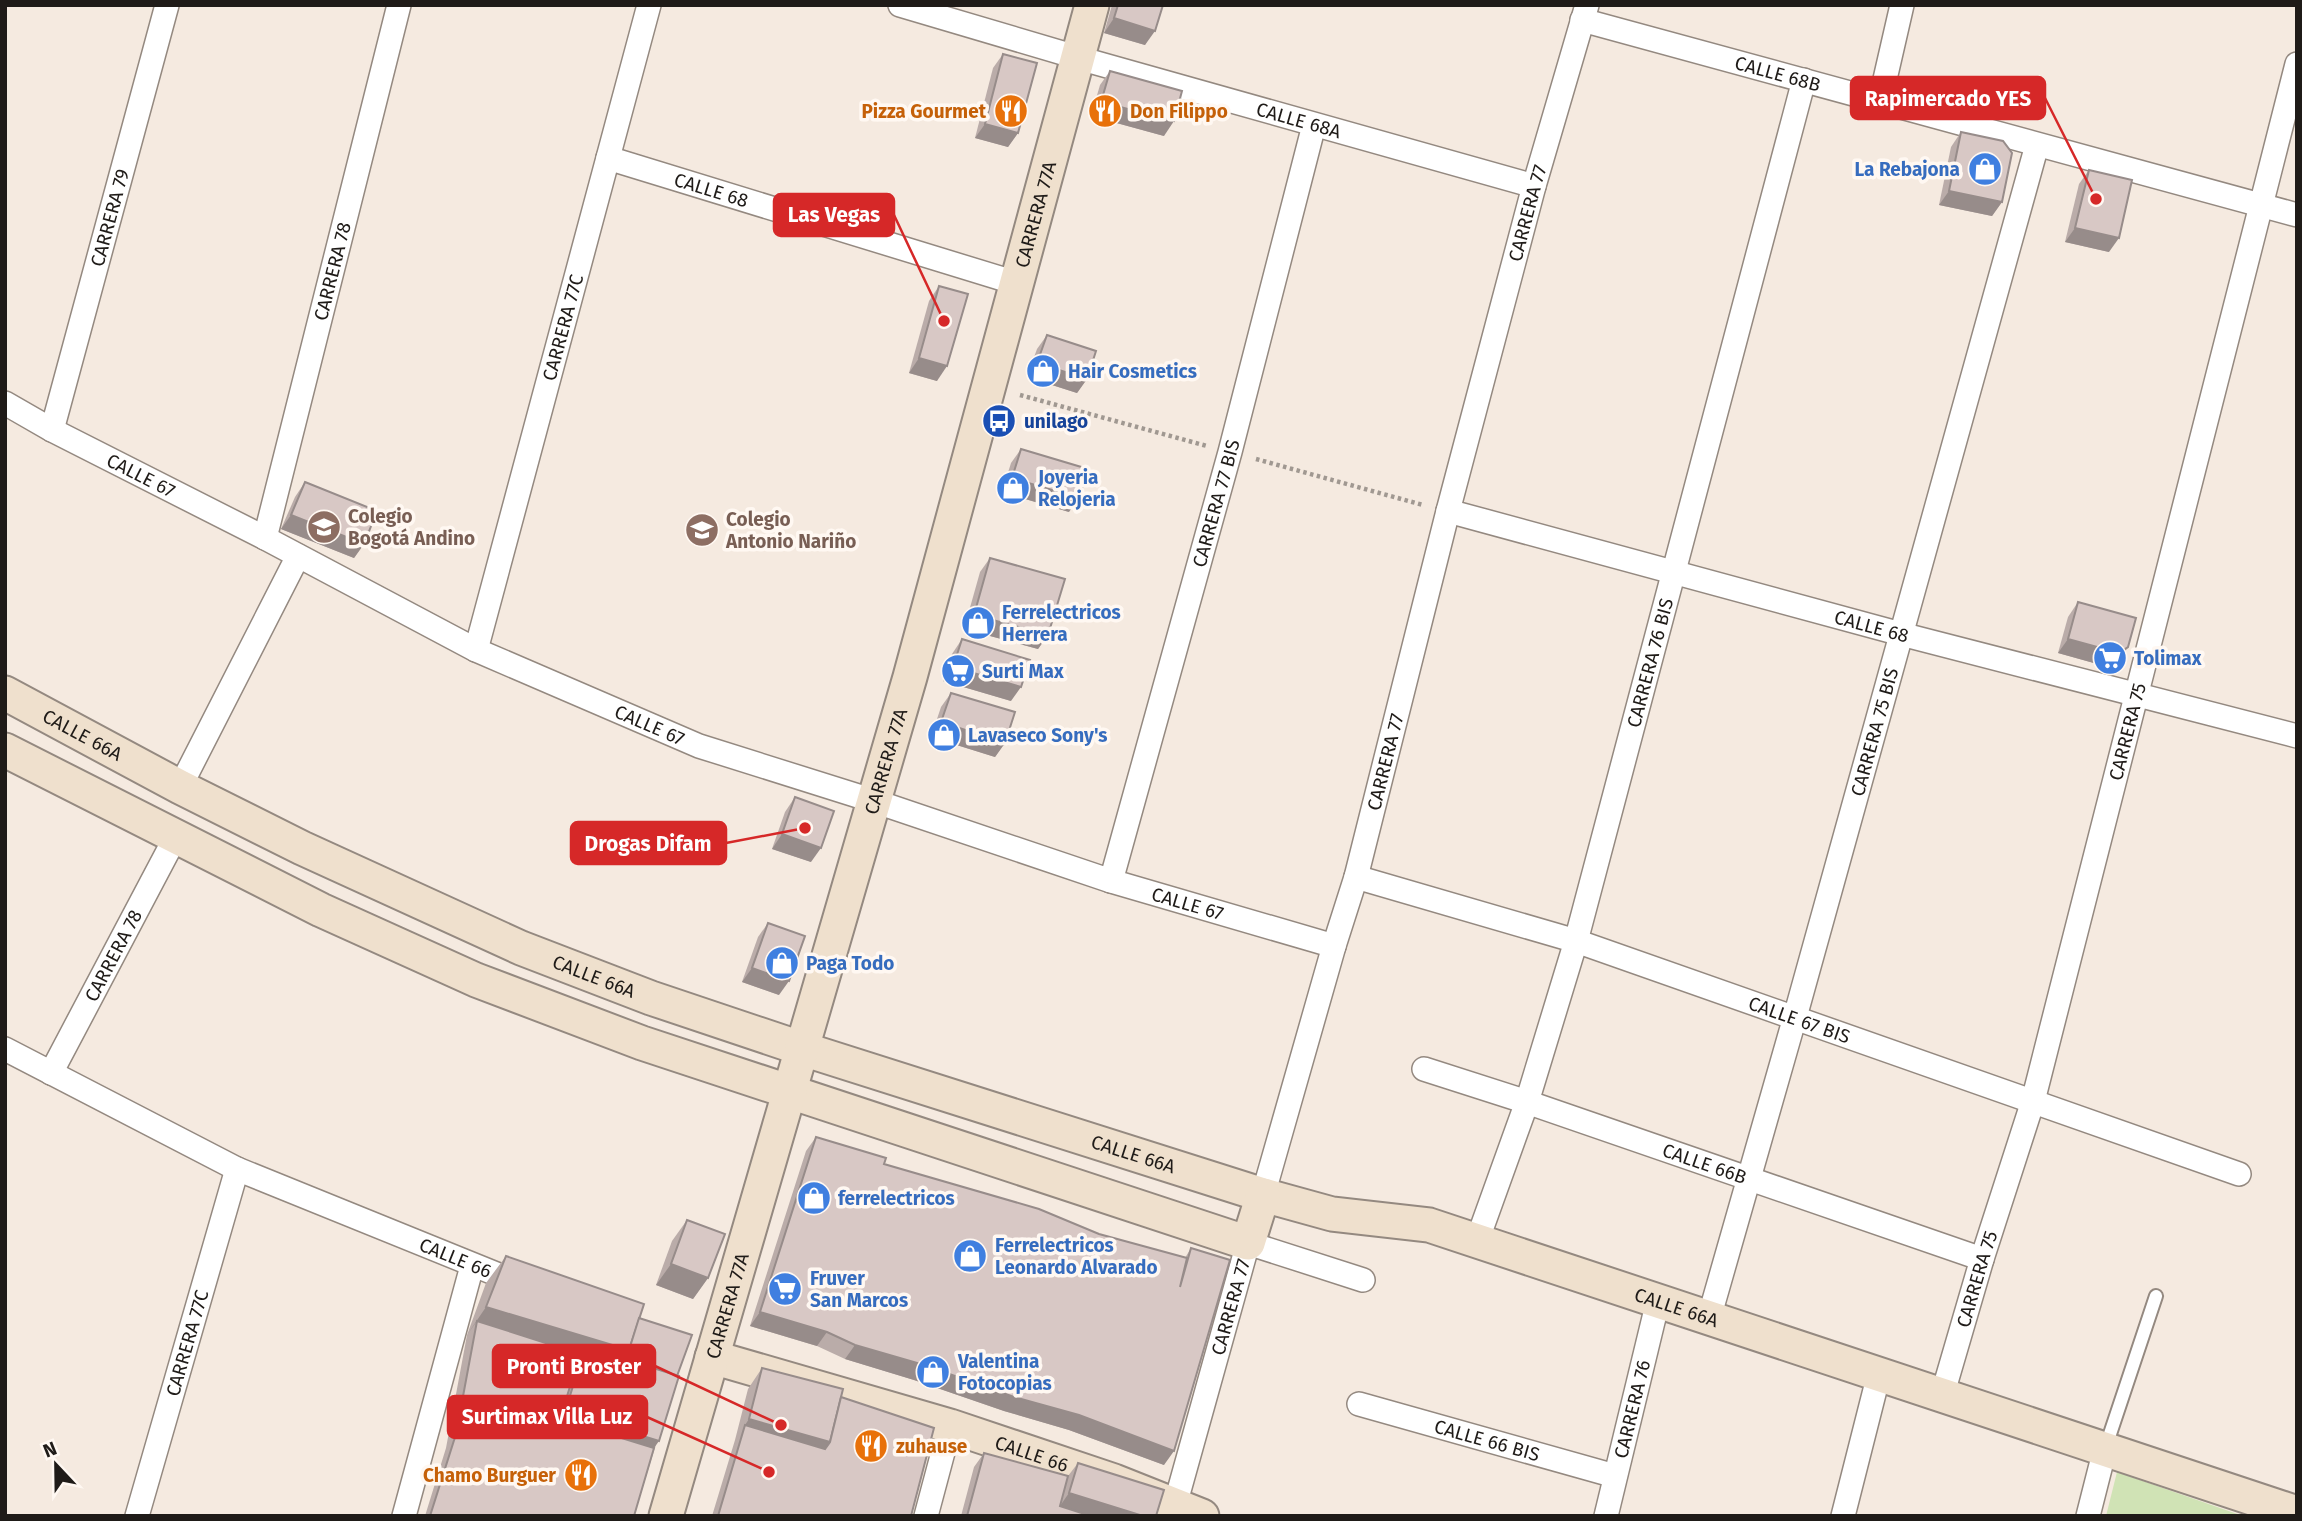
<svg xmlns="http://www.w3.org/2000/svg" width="2302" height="1521" font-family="'Fira Sans',sans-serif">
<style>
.green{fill:#d0e3b5}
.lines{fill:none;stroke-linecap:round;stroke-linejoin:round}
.lane-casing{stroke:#948980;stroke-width:16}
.street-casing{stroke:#948980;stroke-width:26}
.secondary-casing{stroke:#948980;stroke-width:37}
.path{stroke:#a09891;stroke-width:4.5;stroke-dasharray:3.5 3.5;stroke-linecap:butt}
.lane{stroke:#fff;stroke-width:12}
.street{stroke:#fff;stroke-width:23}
.secondary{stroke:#efe0cd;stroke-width:33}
.wall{fill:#baaca9}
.shaded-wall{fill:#978c8a}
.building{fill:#d8c8c5;stroke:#978c8a;stroke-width:2}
.labels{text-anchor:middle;stroke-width:7;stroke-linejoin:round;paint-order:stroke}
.street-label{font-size:19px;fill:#1f1b18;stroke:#fff8f2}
.food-label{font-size:19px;font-weight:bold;fill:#c56008;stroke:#fff8f2;text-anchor:end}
.shop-label{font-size:19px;font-weight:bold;fill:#366cbe;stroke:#fff8f2;text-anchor:start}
.transit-label{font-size:19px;font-weight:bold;fill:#164399;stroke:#fff8f2;text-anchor:start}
.education-label{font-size:19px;font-weight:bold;fill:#785e54;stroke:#fff8f2;text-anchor:start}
.leader{fill:none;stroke:#d62828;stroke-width:2.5}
.callout-dot{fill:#d62828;stroke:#fff8f2;stroke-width:2.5}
.callout{fill:#d62828;stroke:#d62828;stroke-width:2.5}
.callout-label{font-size:21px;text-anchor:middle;font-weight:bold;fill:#fff}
</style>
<rect width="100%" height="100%" fill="#f5eae0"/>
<path class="green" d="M2117,1472l126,44h-137z"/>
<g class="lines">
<g class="lane-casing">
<path id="lane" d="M2105,1449l51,-153"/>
</g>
<g class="street-casing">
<g id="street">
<path id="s1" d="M900,5l193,57 441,124"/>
<path id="s2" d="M1582,20l715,195"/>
<path d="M1880,101l22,-96"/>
<path id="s3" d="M608,158l408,125"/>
<path id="s4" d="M5,403l47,27 213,108 211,112 223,96 175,55 237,80 223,65"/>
<path id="s5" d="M52,430l115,-425"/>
<path id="s6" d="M1448,511l453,123 396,102"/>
<path id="s7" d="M265,538l134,-533"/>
<path id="s8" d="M476,650l173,-645"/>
<path d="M180,787l118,-231"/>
<path id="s9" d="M1356,877l220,64 663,233"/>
<path id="s10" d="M1111,881l119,-429 84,-327"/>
<path id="s11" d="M5,1049l232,120 284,115"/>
<path id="s12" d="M1424,1069l103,33 455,157"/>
<path id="s13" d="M51,1073l124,-235"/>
<path id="s14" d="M1263,1195l71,-249 22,-69 92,-366 86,-325 53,-181"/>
<path id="s15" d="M1477,1241l50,-139 49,-161 228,-861"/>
<path id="s16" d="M1709,1318l86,-301 242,-872"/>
<path id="s17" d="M1942,1396l40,-137 51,-158 264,-1037"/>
<path id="s18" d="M1359,1404l256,72"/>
<path id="s19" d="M137,1516l100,-347"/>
<path d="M404,1516l68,-250"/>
<path d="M926,1516l24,-90"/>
<path id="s20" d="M1172,1516l76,-273 115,37"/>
<path id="s21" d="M1606,1516l52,-215"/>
<path d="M1843,1516l36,-142"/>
<path d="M2088,1516l17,-67"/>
</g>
</g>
<g class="secondary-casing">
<g id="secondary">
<path id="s22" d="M5,693l175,94 122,61 219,100 130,50 152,51 460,146 69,19 97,11 868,288"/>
<path d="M5,750l316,160 155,70 166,63 606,200 15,-48"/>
<path id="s23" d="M712,1357l238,69 164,55 88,35"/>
<path id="s24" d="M666,1516l244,-839 182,-672"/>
</g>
</g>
<g class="path">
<path d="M1020,395l187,51"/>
<path d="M1256,459l167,46"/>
</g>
<use href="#lane" class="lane"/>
<use href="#street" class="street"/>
<use href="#secondary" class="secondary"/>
</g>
<g class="wall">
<path d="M1112,5h51l-18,40 -41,-12z"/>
<path d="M1003,54l15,79 -10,14 -33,-9 18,-70z"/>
<path d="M1110,71l54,65 -73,-20 9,-31z"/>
<path d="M1961,132l41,70 -10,14 -53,-11 12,-58z"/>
<path d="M2089,170l20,82 -44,-10 14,-58z"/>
<path d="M939,286l-2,95 -28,-8 20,-72z"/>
<path d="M1047,335l40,44 -10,14 -50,-16 10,-28z"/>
<path d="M1021,449l48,63 -67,-20 9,-29z"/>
<path d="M305,482l59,62 -10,14 -73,-29 14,-32z"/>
<path d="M990,558l58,77 -10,14 -74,-20 16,-57z"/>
<path d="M2078,602l40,59 -10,6 -50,-14 10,-36z"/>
<path d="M962,639l49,62 -68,-20 9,-27z"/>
<path d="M951,693l54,50 -10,14 -64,-20 10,-30z"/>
<path d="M795,797l16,65 -39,-13 13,-37z"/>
<path d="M768,923l11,72 -37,-13 16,-45z"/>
<path d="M816,1137l68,27 215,70 86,24 6,-10 -27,217 -95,-35 -65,-19 -90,-31 -69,-21 -28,-13 -67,-20 56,-175z"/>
<path d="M687,1220l21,58 -15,21 -37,-14 16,-44z"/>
<path d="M506,1256l133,62 38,58 -43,140h-209l21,-68 21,-113 19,-52z"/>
<path d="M762,1368l79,29 70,119h-199l23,-76 13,-51z"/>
<path d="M984,1453l84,23 10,-13 78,53h-195l13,-49z"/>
</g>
<g class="shaded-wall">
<path d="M1114,18l41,13 -10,14 -41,-12z"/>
<path d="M1101,102l73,19 -10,15 -73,-20z"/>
<path d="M985,124l33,9 -10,14 -33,-9z"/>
<path d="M1949,191l53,11 -10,14 -53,-11z"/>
<path d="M2075,228l44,10 -10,14 -44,-10z"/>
<path d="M919,358l28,8 -10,15 -28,-8z"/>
<path d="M1037,363l50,16 -10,14 -50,-16z"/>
<path d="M1012,478l67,20 -10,14 -67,-20z"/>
<path d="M291,515l73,29 -10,14 -73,-29z"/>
<path d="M974,615l74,20 -10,14 -74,-20z"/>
<path d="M2068,639l60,8 -10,14 -10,6 -50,-14z"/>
<path d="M953,667l68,20 -10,14 -68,-20z"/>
<path d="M941,722l64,21 -10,14 -64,-20z"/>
<path d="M782,834l39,14 -10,14 -39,-13z"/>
<path d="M752,968l37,13 -10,14 -37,-13z"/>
<path d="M671,1264l37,14 -15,21 -37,-14z"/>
<path d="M486,1307l143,43 -10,14 -34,-17 -14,19 -94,-45 -10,14z"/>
<path d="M760,1312l67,20 -10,14 -67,-20z"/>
<path d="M855,1345l69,20 155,50 95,36 -10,14 -95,-35 -65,-19 -90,-31 -69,-21z"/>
<path d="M565,1412l94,29 -15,21 -94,-29z"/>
<path d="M749,1419l81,23 -15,21 -70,-38 -10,15z"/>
<path d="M1069,1493l74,23h-90z"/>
</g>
<g class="building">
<path d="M1118,5h45l-8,26 -41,-13z"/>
<path d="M1003,54l34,9 -19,70 -33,-9z"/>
<path d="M1110,71l72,20 -8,30 -73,-19z"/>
<path d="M1961,132l42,9 9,12 -10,49 -53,-11z"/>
<path d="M2089,170l43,10 -13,58 -44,-10z"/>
<path d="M939,286l29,8 -21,72 -28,-8z"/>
<path d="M1047,335l49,16 -9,28 -50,-16z"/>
<path d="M1021,449l67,20 -9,29 -67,-20z"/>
<path d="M305,482l72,29 -13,33 -73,-29z"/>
<path d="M990,558l75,21 -17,56 -74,-20z"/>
<path d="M2078,602l58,16 -8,29 -9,6 -51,-14z"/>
<path d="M962,639l68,21 -9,27 -68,-20z"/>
<path d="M951,693l64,19 -10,31 -64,-21z"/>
<path d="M795,797l39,14 -13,37 -39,-14z"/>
<path d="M768,923l37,13 -16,45 -37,-13z"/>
<path d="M816,1137l70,21 -2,6 155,45 60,25 88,24 -7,29 11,-39 39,12 -56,191 -95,-36 -65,-18 -90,-32 -69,-20 -28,-13 -67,-20z"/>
<path d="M687,1220l38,14 -17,44 -37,-14z"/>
<path d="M506,1256l138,48 -15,46 -143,-43z"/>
<path d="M639,1318l53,17 -15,41 -54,-17 6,-9z"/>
<path d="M477,1321l103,33 -20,65 94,29 -20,68h-204l26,-82z"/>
<path d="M585,1347l94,29 -20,65 -94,-29z"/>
<path d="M762,1368l81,21 -13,53 -81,-23z"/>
<path d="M841,1397l93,31 -23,88h-193l27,-91 80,24 5,-7z"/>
<path d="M984,1453l84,23 -8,30 31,10h-124z"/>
<path d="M1078,1463l86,27 -8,26h-13l-74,-23z"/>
</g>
<defs>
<g id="restaurant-disc" transform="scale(1.75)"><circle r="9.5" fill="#e8710a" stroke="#fff8f2"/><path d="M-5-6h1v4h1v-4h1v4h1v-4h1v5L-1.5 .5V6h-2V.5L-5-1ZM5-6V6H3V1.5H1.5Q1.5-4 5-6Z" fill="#fff"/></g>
<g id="shop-disc" transform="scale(1.75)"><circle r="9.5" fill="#3f7fe0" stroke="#fff8f2"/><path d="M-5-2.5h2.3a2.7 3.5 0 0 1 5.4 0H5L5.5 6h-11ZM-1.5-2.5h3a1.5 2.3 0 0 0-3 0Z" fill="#fff"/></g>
<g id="bus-disc" transform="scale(1.75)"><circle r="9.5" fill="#1a4fb4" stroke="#fff8f2"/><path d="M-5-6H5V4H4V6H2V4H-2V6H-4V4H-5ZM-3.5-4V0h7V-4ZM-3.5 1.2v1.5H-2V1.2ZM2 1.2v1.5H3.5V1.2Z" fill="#fff"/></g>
<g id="school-disc" transform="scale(1.75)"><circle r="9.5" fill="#8d6e63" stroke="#fff8f2"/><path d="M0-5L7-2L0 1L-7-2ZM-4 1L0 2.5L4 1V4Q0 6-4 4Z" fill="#fff"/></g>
<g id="supermarket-disc" transform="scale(1.75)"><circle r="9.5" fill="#3f7fe0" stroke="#fff8f2"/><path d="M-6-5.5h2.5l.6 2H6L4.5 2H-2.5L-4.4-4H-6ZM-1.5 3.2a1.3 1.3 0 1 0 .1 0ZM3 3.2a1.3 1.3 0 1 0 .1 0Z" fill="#fff"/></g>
</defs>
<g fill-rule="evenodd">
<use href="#restaurant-disc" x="1011" y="111"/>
<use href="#restaurant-disc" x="1105" y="111"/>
<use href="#shop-disc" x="1985" y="169"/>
<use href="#shop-disc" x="1043" y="371"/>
<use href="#bus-disc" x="999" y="421"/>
<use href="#shop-disc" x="1013" y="488"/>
<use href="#school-disc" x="324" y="527"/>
<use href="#school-disc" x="702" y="530"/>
<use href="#shop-disc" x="978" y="623"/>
<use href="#supermarket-disc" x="2110" y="658"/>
<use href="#supermarket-disc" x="958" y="671"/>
<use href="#shop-disc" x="944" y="735"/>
<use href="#shop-disc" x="782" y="963"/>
<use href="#shop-disc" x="814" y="1198"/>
<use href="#shop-disc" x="970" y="1256"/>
<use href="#supermarket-disc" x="785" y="1289"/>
<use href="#shop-disc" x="933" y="1372"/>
<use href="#restaurant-disc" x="871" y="1446"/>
<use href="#restaurant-disc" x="581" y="1475"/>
</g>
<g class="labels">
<g class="street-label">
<text dy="7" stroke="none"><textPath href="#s2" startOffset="203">CALLE 68B</textPath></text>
<text dy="7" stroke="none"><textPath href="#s1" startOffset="415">CALLE 68A</textPath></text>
<text dy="7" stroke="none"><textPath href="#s3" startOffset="108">CALLE 68</textPath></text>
<text dy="7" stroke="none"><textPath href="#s14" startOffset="1017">CARRERA 77</textPath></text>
<text dy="7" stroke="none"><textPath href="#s24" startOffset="1353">CARRERA 77A</textPath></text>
<text dy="7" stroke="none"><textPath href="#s5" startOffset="220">CARRERA 79</textPath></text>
<text dy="7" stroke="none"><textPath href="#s7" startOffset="275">CARRERA 78</textPath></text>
<text dy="7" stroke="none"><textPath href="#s8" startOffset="334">CARRERA 77C</textPath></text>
<text dy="7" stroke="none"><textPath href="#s4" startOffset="154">CALLE 67</textPath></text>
<text dy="7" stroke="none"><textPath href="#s10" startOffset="392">CARRERA 77 BIS</textPath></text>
<text dy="7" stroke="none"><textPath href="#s6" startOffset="439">CALLE 68</textPath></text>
<text dy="7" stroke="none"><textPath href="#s15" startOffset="604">CARRERA 76 BIS</textPath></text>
<text dy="7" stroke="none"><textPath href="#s4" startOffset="721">CALLE 67</textPath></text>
<text dy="7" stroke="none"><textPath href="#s16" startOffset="609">CARRERA 75 BIS</textPath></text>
<text dy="7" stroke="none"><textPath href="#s17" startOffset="690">CARRERA 75</textPath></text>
<text dy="7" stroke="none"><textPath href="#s22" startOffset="88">CALLE 66A</textPath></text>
<text dy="7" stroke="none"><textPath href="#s24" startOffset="786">CARRERA 77A</textPath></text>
<text dy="7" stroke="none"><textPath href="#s14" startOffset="450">CARRERA 77</textPath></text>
<text dy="7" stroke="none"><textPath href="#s4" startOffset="1288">CALLE 67</textPath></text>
<text dy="7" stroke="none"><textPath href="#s13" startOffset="133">CARRERA 78</textPath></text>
<text dy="7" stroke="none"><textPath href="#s22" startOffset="654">CALLE 66A</textPath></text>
<text dy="7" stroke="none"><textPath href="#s9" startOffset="466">CALLE 67 BIS</textPath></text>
<text dy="7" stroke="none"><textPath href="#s22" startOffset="1222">CALLE 66A</textPath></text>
<text dy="7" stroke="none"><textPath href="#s12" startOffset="296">CALLE 66B</textPath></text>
<text dy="7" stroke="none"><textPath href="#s11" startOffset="497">CALLE 66</textPath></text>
<text dy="7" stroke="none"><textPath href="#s17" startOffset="122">CARRERA 75</textPath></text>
<text dy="7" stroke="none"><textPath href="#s24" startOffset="219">CARRERA 77A</textPath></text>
<text dy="7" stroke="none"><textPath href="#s20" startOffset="217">CARRERA 77</textPath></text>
<text dy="7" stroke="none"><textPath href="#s22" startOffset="1788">CALLE 66A</textPath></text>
<text dy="7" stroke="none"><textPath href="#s19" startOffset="180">CARRERA 77C</textPath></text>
<text dy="7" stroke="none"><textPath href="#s21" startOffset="110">CARRERA 76</textPath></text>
<text dy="7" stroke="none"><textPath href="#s18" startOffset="133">CALLE 66 BIS</textPath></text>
<text dy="7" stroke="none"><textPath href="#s23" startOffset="334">CALLE 66</textPath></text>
</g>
<g class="food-label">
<text x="986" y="118">Pizza Gourmet</text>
<text x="1130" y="118" text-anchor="start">Don Filippo</text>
<text x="896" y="1453" text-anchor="start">zuhause</text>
<text x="556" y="1482">Chamo Burguer</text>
</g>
<g class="shop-label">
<text x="1960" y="176" text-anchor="end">La Rebajona</text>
<text x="1068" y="378">Hair Cosmetics</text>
<text x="1038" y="484">Joyeria<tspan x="1038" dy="22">Relojeria</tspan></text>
<text x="1002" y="619">Ferrelectricos<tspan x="1002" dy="22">Herrera</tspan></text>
<text x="2134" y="665">Tolimax</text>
<text x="982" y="678">Surti Max</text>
<text x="968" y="742">Lavaseco Sony's</text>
<text x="806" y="970">Paga Todo</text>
<text x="838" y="1205">ferrelectricos</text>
<text x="995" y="1252">Ferrelectricos<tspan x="995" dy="22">Leonardo Alvarado</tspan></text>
<text x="810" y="1285">Fruver<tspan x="810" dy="22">San Marcos</tspan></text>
<text x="958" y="1368">Valentina<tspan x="958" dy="22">Fotocopias</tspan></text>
</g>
<g class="transit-label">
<text x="1024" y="428">unilago</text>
</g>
<g class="education-label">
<text x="348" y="523">Colegio<tspan x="348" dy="22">Bogotá Andino</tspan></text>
<text x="726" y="526">Colegio<tspan x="726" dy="22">Antonio Nariño</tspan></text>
</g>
</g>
<path class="leader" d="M2096 199L2045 98M944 321L894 215M805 828L726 843M781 1425L655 1366M769 1472L647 1417"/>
<g class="callout-dot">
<circle cx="2096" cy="199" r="7"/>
<circle cx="944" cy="321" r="7"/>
<circle cx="805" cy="828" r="7"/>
<circle cx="781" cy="1425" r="7"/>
<circle cx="769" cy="1472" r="7"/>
</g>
<g class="callout">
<rect x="1851" y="77" width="194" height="42" rx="7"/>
<rect x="774" y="194" width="120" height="42" rx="7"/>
<rect x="571" y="822" width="155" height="42" rx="7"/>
<rect x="493" y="1345" width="162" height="42" rx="7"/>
<rect x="448" y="1396" width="199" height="42" rx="7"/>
</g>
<g class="callout-label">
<text x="1948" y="106">Rapimercado YES</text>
<text x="834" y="222">Las Vegas</text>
<text x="648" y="851">Drogas Difam</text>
<text x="574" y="1374">Pronti Broster</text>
<text x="547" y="1424">Surtimax Villa Luz</text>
</g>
<rect width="2302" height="1521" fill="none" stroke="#1f1b18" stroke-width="14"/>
<g transform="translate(56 1465) rotate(338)" stroke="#fff8f2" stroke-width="5" paint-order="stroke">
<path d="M0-5L12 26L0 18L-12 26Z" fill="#1f1b18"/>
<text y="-10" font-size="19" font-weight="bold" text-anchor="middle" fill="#1f1b18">N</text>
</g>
</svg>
